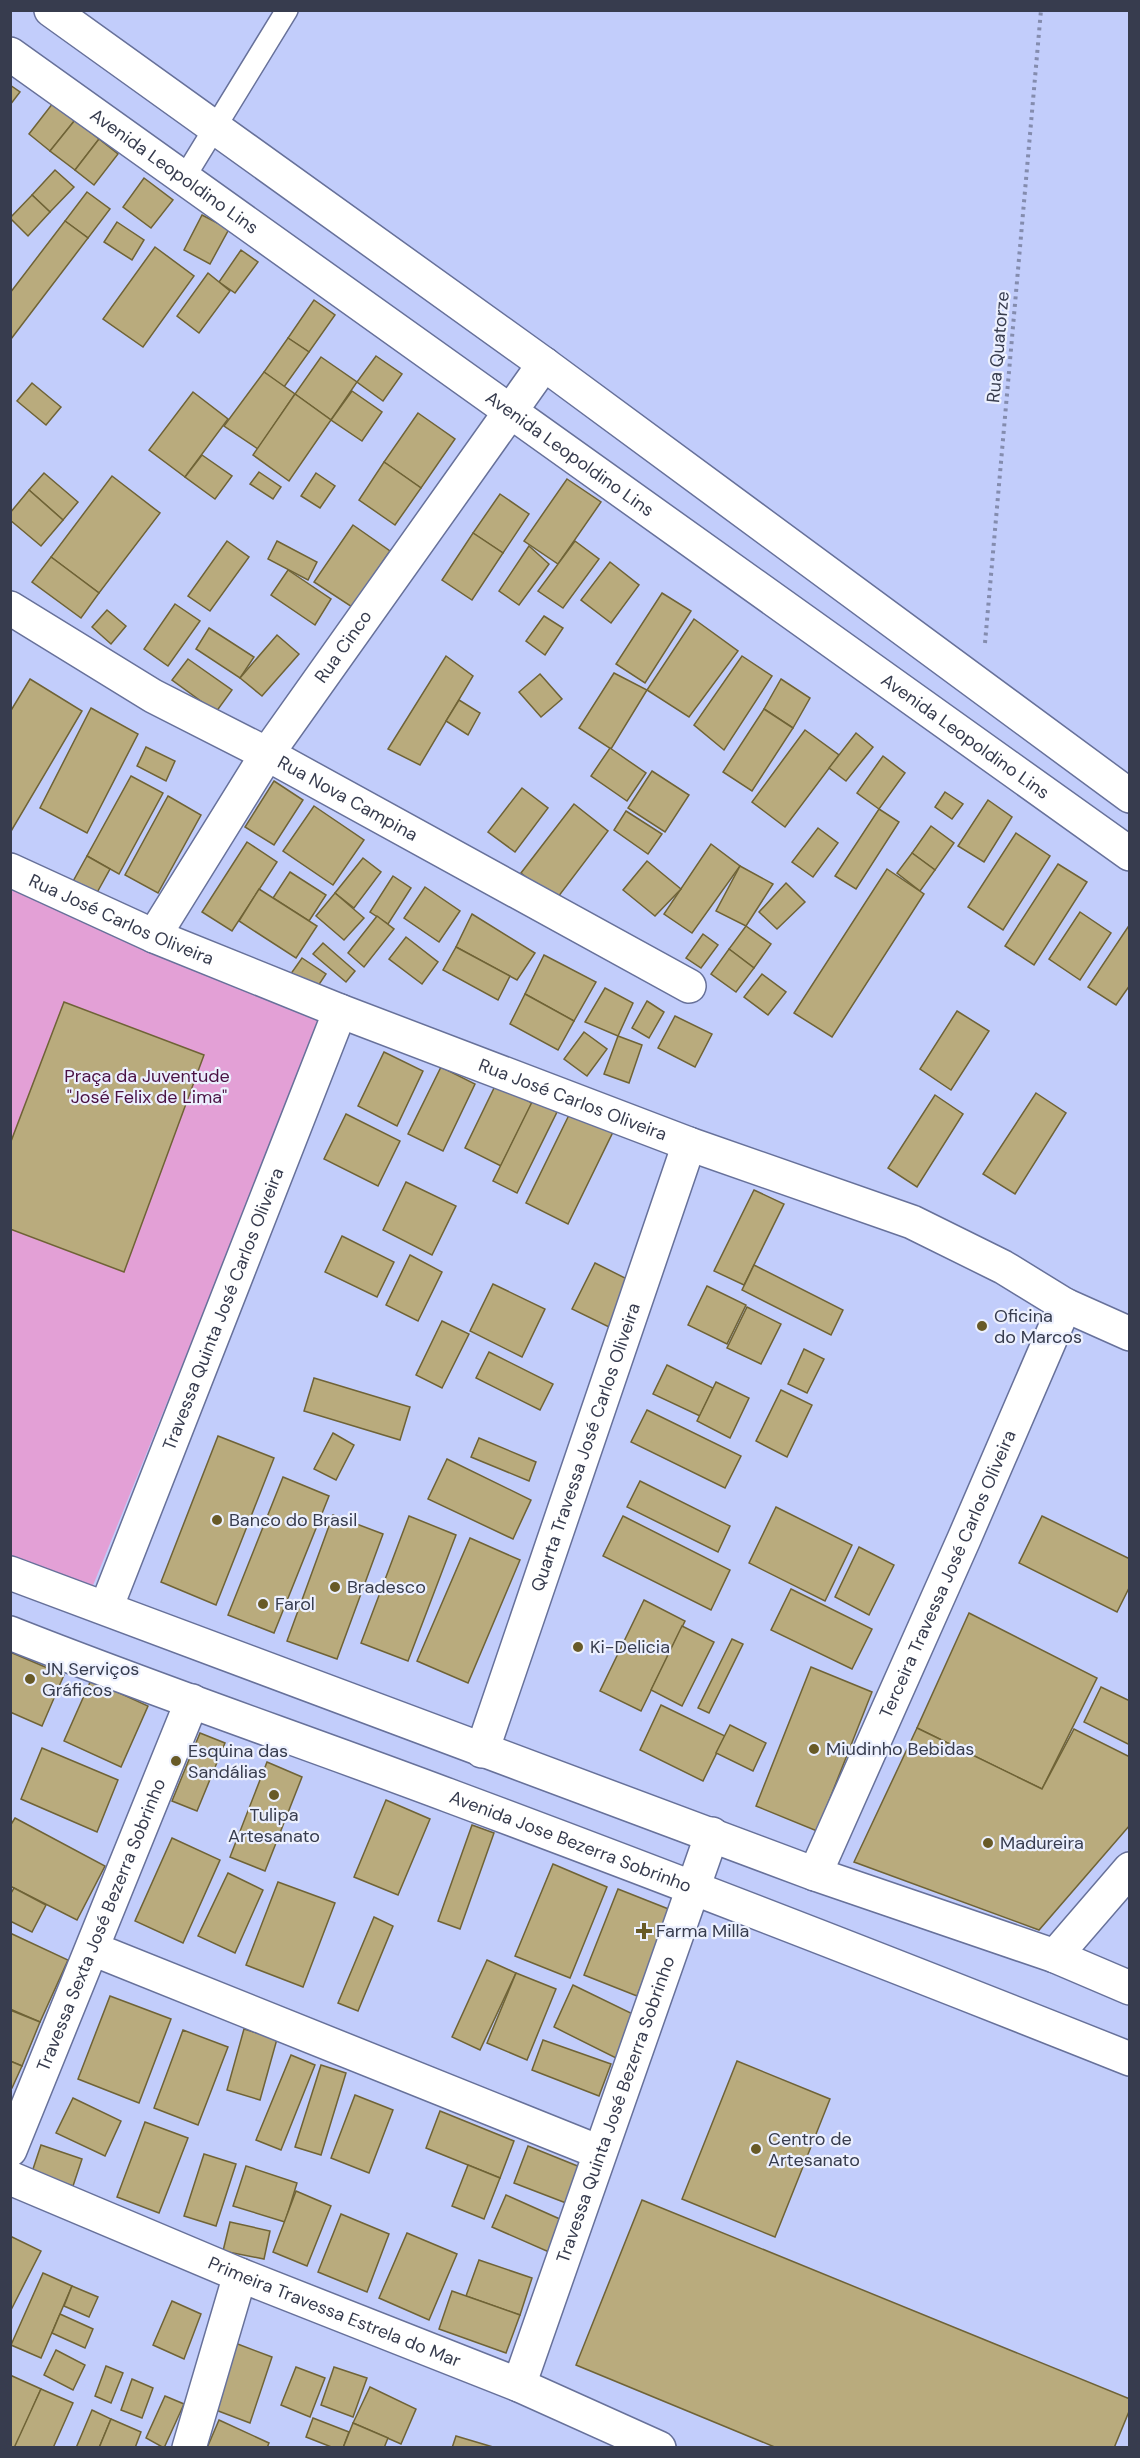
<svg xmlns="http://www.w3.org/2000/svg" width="1140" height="2458" font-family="'DM Sans',sans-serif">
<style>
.green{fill:#e3a0d6}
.building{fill:#b9ab7d;stroke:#6f6336;stroke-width:1.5}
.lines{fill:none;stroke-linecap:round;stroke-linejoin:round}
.lane-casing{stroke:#67719a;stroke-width:24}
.street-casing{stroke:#67719a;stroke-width:36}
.secondary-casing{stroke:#67719a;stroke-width:36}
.path{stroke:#848cae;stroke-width:4;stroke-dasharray:3 4.5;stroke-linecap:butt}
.lane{stroke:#fff;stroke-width:21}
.street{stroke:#fff;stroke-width:33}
.secondary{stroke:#fff;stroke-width:33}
.poi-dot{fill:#685a27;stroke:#ecf0fe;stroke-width:2}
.labels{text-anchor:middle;stroke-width:4.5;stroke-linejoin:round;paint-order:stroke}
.street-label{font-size:18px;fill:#373c4e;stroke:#ecf0fe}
.park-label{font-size:18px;fill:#4a1143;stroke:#ecf0fe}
.poi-label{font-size:18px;fill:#373c4e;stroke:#ecf0fe;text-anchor:start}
</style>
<rect width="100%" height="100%" fill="#c2cdfb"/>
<path class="green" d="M10,877l314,137 -232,574 -81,-33z"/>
<g class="building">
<path d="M10,85l10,7 -10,13z"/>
<path d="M53,103l22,17 -25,31 -21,-17z"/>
<path d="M75,120l24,19 -24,31 -25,-19z"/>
<path d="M99,139l19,15 -24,31 -19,-15z"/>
<path d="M55,170l19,17 -24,25 -18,-17z"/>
<path d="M144,178l29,22 -22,28 -28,-21z"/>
<path d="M87,192l23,17 -22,29 -23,-17z"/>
<path d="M32,195l18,17 -22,24 -18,-18z"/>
<path d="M202,215l27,14 -19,35 -26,-14z"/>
<path d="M65,221l23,17 -77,101 -1,-46z"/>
<path d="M117,222l27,18 -12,20 -28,-18z"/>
<path d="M155,247l39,29 -51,71 -40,-28z"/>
<path d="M241,250l17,12 -23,31 -16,-11z"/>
<path d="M208,273l22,18 -31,42 -22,-17z"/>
<path d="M314,300l21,15 -26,37 -21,-14z"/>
<path d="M288,338l21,14 -25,35 -20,-15z"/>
<path d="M376,356l26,18 -19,27 -26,-19z"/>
<path d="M321,357l36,25 -26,38 -36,-26z"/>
<path d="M264,372l31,22 -37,55 -34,-23z"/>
<path d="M32,383l29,24 -15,18 -29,-24z"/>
<path d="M352,391l30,21 -20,29 -31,-21z"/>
<path d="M193,392l35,27 -43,58 -36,-27z"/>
<path d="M295,394l36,26 -42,61 -36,-26z"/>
<path d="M418,413l37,26 -34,49 -37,-26z"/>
<path d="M202,455l30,21 -17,23 -30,-22z"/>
<path d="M384,462l37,26 -26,37 -36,-25z"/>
<path d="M259,472l22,15 -8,12 -23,-15z"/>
<path d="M44,473l34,29 -15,18 -34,-30z"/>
<path d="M316,473l19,13 -15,22 -19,-12z"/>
<path d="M112,476l48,37 -61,80 -48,-36z"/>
<path d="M567,479l34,23 -43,62 -34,-23z"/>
<path d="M29,490l34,30 -22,26 -31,-26v-7z"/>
<path d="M500,494l29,20 -26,39 -30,-20z"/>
<path d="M353,525l37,26 -38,56 -38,-25z"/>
<path d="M473,533l30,20 -31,47 -30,-20z"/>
<path d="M227,541l22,16 -39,54 -22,-15z"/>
<path d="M277,541l40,21 -9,18 -40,-21z"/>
<path d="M575,541l24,18 -36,49 -25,-17z"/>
<path d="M529,546l20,18 -30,41 -20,-14z"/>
<path d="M51,557l48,36 -18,25 -49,-36z"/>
<path d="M610,562l29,23 -28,38 -30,-23z"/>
<path d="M288,570l43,29 -16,26 -44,-30z"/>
<path d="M662,593l29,18 -46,72 -29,-19z"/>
<path d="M175,604l25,17 -32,45 -24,-17z"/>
<path d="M107,610l19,16 -15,18 -19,-17z"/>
<path d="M544,616l19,12 -18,27 -19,-14z"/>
<path d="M694,619l44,32 -49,66 -42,-27z"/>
<path d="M209,628l45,29 -14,21 -44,-29z"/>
<path d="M277,635l22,19 -37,42 -22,-18z"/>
<path d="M446,656l27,20 -53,89 -32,-16z"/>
<path d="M742,656l30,20 -48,74 -30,-25z"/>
<path d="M188,659l44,31 -16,22 -44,-32z"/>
<path d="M614,673l33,17 -36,59 -32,-21z"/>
<path d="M540,674l22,25 -21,18 -22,-25z"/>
<path d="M30,679l52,32 -72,122v-121z"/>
<path d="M781,679l29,19 -17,30 -29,-19z"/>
<path d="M459,700l21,13 -12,22 -22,-14z"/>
<path d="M91,708l47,26 -51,99 -47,-25z"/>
<path d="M764,709l29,19 -41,63 -29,-19z"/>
<path d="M805,730l34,25 -54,72 -33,-25z"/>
<path d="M856,733l17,14 -27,34 -17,-13z"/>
<path d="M146,747l29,14 -9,20 -29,-15z"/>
<path d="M610,748l36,25 -19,28 -36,-25z"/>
<path d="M883,756l22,17 -26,36 -22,-16z"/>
<path d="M652,771l37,24 -24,37 -37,-24z"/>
<path d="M131,776l32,17 -44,81 -32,-18z"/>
<path d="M274,781l29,19 -29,45 -29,-18z"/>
<path d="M522,788l26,20 -33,44 -27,-20z"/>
<path d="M945,792l18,12 -11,15 -17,-12z"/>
<path d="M168,796l33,19 -43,78 -33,-18z"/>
<path d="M988,800l24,17 -28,45 -26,-16z"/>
<path d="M574,804l34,27 -53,70 -34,-28z"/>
<path d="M314,806l50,34 -31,45 -50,-34z"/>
<path d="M879,809l20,13 -43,67 -21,-13z"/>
<path d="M626,811l36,23 -14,20 -34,-24z"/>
<path d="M931,826l23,17 -19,27 -23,-17z"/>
<path d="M818,828l20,15 -25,34 -21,-15z"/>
<path d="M1016,833l34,23 -47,74 -35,-23z"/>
<path d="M247,842l30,20 -45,69 -30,-19z"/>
<path d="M711,844l29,22 -48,67 -28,-19z"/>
<path d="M912,853l23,17 -15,21 -23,-18z"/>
<path d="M87,856l23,13 -16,29 -23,-13z"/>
<path d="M363,858l18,14 -27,36 -19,-15z"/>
<path d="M647,861l34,28 -26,27 -32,-26z"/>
<path d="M1058,864l29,18 -53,83 -29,-19z"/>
<path d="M740,866l33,18 -27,42 -30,-15z"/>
<path d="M887,869l37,25 -92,143 -38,-24z"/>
<path d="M290,872l36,23 -17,26 -36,-23z"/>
<path d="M393,876l18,12 -23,36 -18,-12z"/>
<path d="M786,883l19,19 -28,27 -18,-17z"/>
<path d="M425,887l35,24 -21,31 -35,-24z"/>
<path d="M259,889l58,37 -21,32 -57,-37z"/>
<path d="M335,893l29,25 -20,22 -28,-24z"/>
<path d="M1080,912l31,21 -31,47 -31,-21z"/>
<path d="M472,914l63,39 -18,27 -61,-33z"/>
<path d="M377,916l17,13 -30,38 -16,-14z"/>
<path d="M1130,924v61l-14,20 -28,-18z"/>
<path d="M746,926l25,18 -17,24 -25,-19z"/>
<path d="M703,934l15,11 -17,23 -15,-10z"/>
<path d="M406,937l32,25 -16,22 -33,-25z"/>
<path d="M323,943l32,28 -9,11 -33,-28z"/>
<path d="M456,947l54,29 -12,24 -55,-30z"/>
<path d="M729,949l25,19 -18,24 -25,-18z"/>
<path d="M544,955l52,27 -22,39 -49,-27z"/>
<path d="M302,958l24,16 -12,18 -24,-17z"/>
<path d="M762,974l24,18 -18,23 -24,-18z"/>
<path d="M605,988l28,15 -15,33 -33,-14z"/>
<path d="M525,994l49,27 -16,29 -48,-26z"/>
<path d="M647,1001l17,11 -15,26 -17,-10z"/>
<path d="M64,1002l140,53 -80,217 -114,-43v-85z"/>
<path d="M957,1011l32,20 -38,59 -31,-21z"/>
<path d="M675,1016l37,18 -17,33 -37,-19z"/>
<path d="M584,1032l23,17 -20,27 -23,-17z"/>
<path d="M618,1036l24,9 -13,38 -25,-9z"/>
<path d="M384,1052l39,19 -26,55 -39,-20z"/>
<path d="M441,1067l34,17 -32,67 -35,-17z"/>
<path d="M496,1084l36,19 -31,63 -36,-18z"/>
<path d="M1036,1093l30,20 -51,81 -32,-20z"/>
<path d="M935,1095l28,19 -46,73 -29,-19z"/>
<path d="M533,1100l24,12 -40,81 -24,-12z"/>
<path d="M571,1111l42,21 -45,92 -42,-21z"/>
<path d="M346,1114l54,27 -22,45 -54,-27z"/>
<path d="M406,1182l50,24 -24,49 -49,-25z"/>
<path d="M754,1190l30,14 -40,81 -30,-14z"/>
<path d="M342,1236l52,26 -17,35 -52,-25z"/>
<path d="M410,1255l32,17 -24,49 -32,-16z"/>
<path d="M595,1263l36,18 -22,46 -37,-18z"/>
<path d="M754,1265l89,45 -12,25 -89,-45z"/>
<path d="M493,1284l52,25 -23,48 -52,-26z"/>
<path d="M707,1286l39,19 -19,39 -39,-19z"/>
<path d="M747,1307l34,17 -20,40 -34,-16z"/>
<path d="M442,1321l27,13 -27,54 -26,-13z"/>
<path d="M804,1349l20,10 -17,34 -19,-9z"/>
<path d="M489,1352l64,32 -13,26 -64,-32z"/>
<path d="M667,1365l46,23 -13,28 -47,-22z"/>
<path d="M314,1378l96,29 -10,33 -96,-29z"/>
<path d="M716,1382l33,16 -19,40 -33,-17z"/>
<path d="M781,1390l31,15 -25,52 -31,-16z"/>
<path d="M647,1410l94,46 -16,32 -94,-46z"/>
<path d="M333,1433l21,12 -18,35 -22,-11z"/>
<path d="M218,1436l56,22 -58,147 -55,-23z"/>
<path d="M479,1438l57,24 -7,19 -58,-24z"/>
<path d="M447,1459l84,41 -18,39 -85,-40z"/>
<path d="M283,1477l46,19 -55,137 -46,-18z"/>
<path d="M640,1481l90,45 -12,26 -91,-45z"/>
<path d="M776,1507l76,38 -27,56 -76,-38z"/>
<path d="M333,1515l50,19 -46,125 -50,-18z"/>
<path d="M409,1516l47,19 -48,126 -47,-18z"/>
<path d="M623,1516l107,54 -19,40 -108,-54z"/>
<path d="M1042,1516l88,43v27l-13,26 -98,-49z"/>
<path d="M470,1538l50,22 -52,123 -51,-22z"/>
<path d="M859,1547l35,18 -25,50 -34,-18z"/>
<path d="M791,1589l81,40 -20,40 -81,-39z"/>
<path d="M644,1600l41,21 -44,90 -41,-20z"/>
<path d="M969,1613l128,65 -55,111 -125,-61z"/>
<path d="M682,1626l32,16 -32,64 -31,-16z"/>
<path d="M732,1639l11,5 -34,69 -11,-5z"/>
<path d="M10,1652l54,23 -22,51 -32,-14z"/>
<path d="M811,1667l61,25 -55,139 -61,-25z"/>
<path d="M91,1680l57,26 -27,61 -57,-26z"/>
<path d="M1101,1687l29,14v44l-46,-23z"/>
<path d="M661,1705l64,31 -22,45 -63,-31z"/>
<path d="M730,1725l36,18 -13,28 -37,-18z"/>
<path d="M917,1728l125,61 32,-60 56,28v68l-91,105 -185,-68z"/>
<path d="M200,1733l25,10 -28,68 -25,-10z"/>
<path d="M42,1748l76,32 -21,52 -76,-33z"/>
<path d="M267,1762l35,15 -37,94 -35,-14z"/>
<path d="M386,1800l44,19 -32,76 -44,-18z"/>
<path d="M15,1818l90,48 -28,54 -67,-34v-60z"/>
<path d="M472,1825l22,8 -34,96 -22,-8z"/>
<path d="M172,1838l48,22 -37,83 -48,-22z"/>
<path d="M553,1864l54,23 -37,91 -55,-22z"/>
<path d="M228,1873l35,17 -28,63 -37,-17z"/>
<path d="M278,1882l57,21 -32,84 -57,-22z"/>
<path d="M14,1888l32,17 -14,27 -22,-11v-26z"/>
<path d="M618,1889l53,21 -34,86 -53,-21z"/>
<path d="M374,1917l19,9 -35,85 -20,-8z"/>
<path d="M10,1933l58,27 -28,62 -30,-13z"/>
<path d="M487,1960l29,13 -36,77 -28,-13z"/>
<path d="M516,1973l40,16 -29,71 -40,-17z"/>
<path d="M573,1985l66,32 -19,43 -66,-33z"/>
<path d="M110,1996l61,23 -32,84 -61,-24z"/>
<path d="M10,2010l30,12 -18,44 -12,-5z"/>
<path d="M244,2029l33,10 -17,61 -33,-10z"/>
<path d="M183,2030l45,17 -30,78 -44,-17z"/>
<path d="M543,2040l68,24 -12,32 -67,-26z"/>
<path d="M291,2055l24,10 -34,85 -25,-10z"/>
<path d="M10,2061l12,5 -10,22h-2z"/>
<path d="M737,2061l93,38 -55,138 -93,-38z"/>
<path d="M321,2065l25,8 -25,82 -26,-8z"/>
<path d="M355,2095l38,15 -24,63 -38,-15z"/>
<path d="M73,2098l48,23 -16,35 -49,-23z"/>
<path d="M440,2111l74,30 -14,37 -74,-30z"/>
<path d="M145,2122l43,16 -29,75 -42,-16z"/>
<path d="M41,2145l41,14 -9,27 -41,-14z"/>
<path d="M528,2146l52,21 -14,36 -52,-20z"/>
<path d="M204,2154l32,10 -20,62 -32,-10z"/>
<path d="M468,2165l32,13 -16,41 -32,-13z"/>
<path d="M246,2166l51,17 -12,39 -52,-16z"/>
<path d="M296,2191l35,15 -24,60 -34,-14z"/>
<path d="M506,2195l56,25 -13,32 -57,-25z"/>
<path d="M642,2200l488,199v10l-16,39h-337l-201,-83z"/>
<path d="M341,2214l48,20 -22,58 -49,-20z"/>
<path d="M230,2222l40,9 -6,28 -41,-8z"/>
<path d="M407,2233l50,21 -28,66 -50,-22z"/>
<path d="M10,2236l31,15 -31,61z"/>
<path d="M479,2260l53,18 -12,37 -54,-19z"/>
<path d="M43,2273l29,13 -31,72 -30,-13z"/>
<path d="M72,2286l26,11 -9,20 -25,-11z"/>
<path d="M452,2291l68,24 -14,38 -67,-24z"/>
<path d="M172,2301l29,13 -17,45 -31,-14z"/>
<path d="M60,2314l33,15 -8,19 -33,-15z"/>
<path d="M235,2343l37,14 -22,66 -37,-14z"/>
<path d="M56,2350l29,15 -12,25 -29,-15z"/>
<path d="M106,2366l17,7 -12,30 -16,-7z"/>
<path d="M296,2367l29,11 -15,39 -29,-12z"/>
<path d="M334,2367l33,11 -14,39 -32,-12z"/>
<path d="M10,2375l31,14 -26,59h-5z"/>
<path d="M132,2379l21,9 -11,30 -21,-8z"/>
<path d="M370,2387l46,22 -15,35 -48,-21z"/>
<path d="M41,2389l32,14 -20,45h-39z"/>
<path d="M165,2396l19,8 -20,44 -18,-10z"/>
<path d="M92,2410l19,9 -12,29h-23z"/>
<path d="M313,2418l36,14 -6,16h-9l-28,-11z"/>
<path d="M111,2419l30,13 -6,16h-36z"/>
<path d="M219,2420l50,23 -2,5h-60z"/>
<path d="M353,2423l35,15 -4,10h-41z"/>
<path d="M456,2436l37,11 -41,1z"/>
</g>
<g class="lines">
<g class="lane-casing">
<path id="lane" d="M184,178l103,-168"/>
</g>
<g class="street-casing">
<g id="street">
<path id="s1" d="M10,608l143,88 114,58 422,232"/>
<path id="s2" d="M10,870l144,66 186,75 349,133 223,78 91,45 62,38 65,29"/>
<path id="s3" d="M154,936l113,-182 277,-390"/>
<path id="s4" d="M106,1608l234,-597"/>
<path id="s5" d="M482,1751l207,-607"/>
<path id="s6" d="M815,1874l149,-335 101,-234"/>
<path d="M93,1949l506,203"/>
<path d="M1055,1956l75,-87"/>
<path id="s7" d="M10,2150l182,-449"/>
<path id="s8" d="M10,2178l230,97 279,110 140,63"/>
<path id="s9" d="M519,2385l193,-551"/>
<path d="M189,2448l51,-173"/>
</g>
</g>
<g class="secondary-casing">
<g id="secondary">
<path d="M51,10l493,354 586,432"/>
<path id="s10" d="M10,54l1120,800"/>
<path d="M10,1573l805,301 240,82 75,32"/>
<path id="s11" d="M10,1633c146,58 294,108 440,163 228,85 454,173 680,263"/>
</g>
</g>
<path class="path" d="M985,643l56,-633"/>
<use href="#lane" class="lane"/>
<use href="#street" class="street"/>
<use href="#secondary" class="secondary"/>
</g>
<g class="poi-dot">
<circle cx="982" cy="1326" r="6"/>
<circle cx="217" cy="1520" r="6"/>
<circle cx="335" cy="1587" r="6"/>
<circle cx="263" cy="1604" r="6"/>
<circle cx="578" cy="1647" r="6"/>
<circle cx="30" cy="1679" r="6"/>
<circle cx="814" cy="1749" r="6"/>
<circle cx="176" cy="1761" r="6"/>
<circle cx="274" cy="1795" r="6"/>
<circle cx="988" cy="1843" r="6"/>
<path d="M641 1922h6v6h6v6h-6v6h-6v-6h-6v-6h6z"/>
<circle cx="756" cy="2149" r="6"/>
</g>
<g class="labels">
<g class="street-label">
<text dy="6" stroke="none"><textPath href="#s10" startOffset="202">Avenida Leopoldino Lins</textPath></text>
<text transform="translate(998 347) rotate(-85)" y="6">Rua Quatorze</text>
<text dy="6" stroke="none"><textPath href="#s10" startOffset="688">Avenida Leopoldino Lins</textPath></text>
<text dy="6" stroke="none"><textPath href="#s3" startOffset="346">Rua Cinco</textPath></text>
<text dy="6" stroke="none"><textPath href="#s10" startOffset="1174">Avenida Leopoldino Lins</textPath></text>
<text dy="6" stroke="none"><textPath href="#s1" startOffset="388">Rua Nova Campina</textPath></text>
<text dy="6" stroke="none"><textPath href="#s2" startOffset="122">Rua José Carlos Oliveira</textPath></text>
<text dy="6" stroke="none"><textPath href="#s2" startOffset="608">Rua José Carlos Oliveira</textPath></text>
<text dy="6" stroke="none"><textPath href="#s4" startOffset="321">Travessa Quinta José Carlos Oliveira</textPath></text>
<text dy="6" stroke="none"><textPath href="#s5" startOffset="321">Quarta Travessa José Carlos Oliveira</textPath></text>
<text dy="6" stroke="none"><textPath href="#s6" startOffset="328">Terceira Travessa José Carlos Oliveira</textPath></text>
<text dy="6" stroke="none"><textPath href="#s11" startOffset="598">Avenida Jose Bezerra Sobrinho</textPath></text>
<text dy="6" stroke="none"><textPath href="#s7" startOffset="243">Travessa Sexta José Bezerra Sobrinho</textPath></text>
<text dy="6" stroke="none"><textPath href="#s9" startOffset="292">Travessa Quinta José Bezerra Sobrinho</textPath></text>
<text dy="6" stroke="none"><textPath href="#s8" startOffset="351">Primeira Travessa Estrela do Mar</textPath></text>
</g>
<g class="park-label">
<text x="147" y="1082">Praça da Juventude<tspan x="147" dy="21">"José Felix de Lima"</tspan></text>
</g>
<g class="poi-label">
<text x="994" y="1322">Oficina<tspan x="994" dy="21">do Marcos</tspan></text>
<text x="229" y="1526">Banco do Brasil</text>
<text x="347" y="1593">Bradesco</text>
<text x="275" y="1610">Farol</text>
<text x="590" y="1653">Ki-Delicia</text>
<text x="42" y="1675">JN Serviços<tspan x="42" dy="21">Gráficos</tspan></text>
<text x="826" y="1755">Miudinho Bebidas</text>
<text x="188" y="1757">Esquina das<tspan x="188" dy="21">Sandálias</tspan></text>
<text x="274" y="1821" text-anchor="middle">Tulipa<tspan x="274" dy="21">Artesanato</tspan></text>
<text x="1000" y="1849">Madureira</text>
<text x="656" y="1937">Farma Milla</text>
<text x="768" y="2145">Centro de<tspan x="768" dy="21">Artesanato</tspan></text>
</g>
</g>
<rect width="1140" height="2458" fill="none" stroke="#373c4e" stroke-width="24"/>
</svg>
